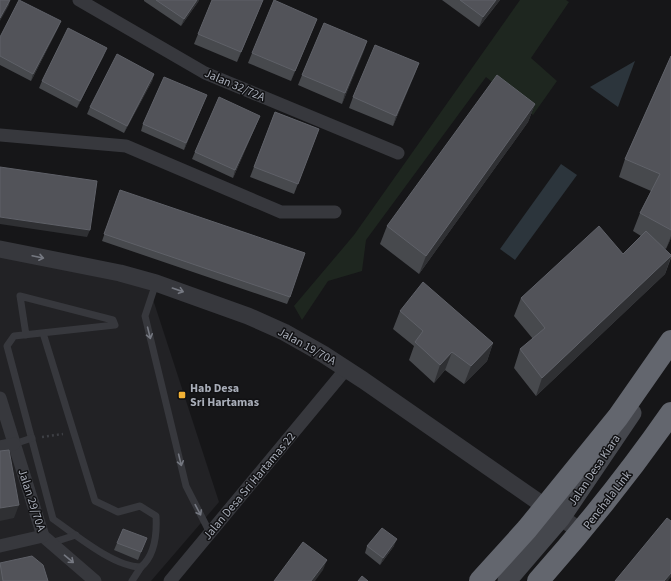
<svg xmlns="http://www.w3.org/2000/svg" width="671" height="581" font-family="'Source Sans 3',sans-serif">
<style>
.built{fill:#222225}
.green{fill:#1e261f}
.water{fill:#2c353c}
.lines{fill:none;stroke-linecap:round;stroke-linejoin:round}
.path{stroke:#3d3f44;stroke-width:2.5;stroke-dasharray:2 3;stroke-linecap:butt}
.service{stroke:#37383d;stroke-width:7}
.minor{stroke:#37383d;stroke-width:13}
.tertiary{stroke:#37383d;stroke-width:17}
.secondary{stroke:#45474d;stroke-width:19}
.motorway{stroke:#63666e;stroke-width:22}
.motorway-bridge{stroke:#63666e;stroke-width:22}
.wall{fill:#47494d}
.shaded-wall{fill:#2f3033}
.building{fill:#525359;stroke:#5f6168}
.oneway{stroke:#757881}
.poi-dot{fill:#f2b134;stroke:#111113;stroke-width:1.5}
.labels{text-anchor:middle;stroke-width:3;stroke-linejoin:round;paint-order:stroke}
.street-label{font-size:12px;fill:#a8adb8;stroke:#111113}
.poi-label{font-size:12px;font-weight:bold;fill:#a8adb8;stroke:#111113;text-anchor:start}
</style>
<rect width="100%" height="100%" fill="#161618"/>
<path class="built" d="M0,254l147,27 72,221 -68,79h-151z"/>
<path class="green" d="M520,0h46l3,2 -38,56 26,23 -24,34 -47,-38 -120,163 -4,31 -34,10 -26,39 -8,-14 60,-71z"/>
<g class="water">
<path d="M635,61l-17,46 -28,-20z"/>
<path d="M561,164l16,11 -62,85 -15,-11z"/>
</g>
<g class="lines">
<path class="path" d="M42,437l21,-3"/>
<g class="service">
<path d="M156,283l-11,33 41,170 24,47"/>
<path d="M26,335l-6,-39 93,24 2,5 -101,11 -7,10 46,173c23,16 61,48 88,48 14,-12 16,-33 15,-51l-16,-10 -22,6 -23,-11 -52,-168"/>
<path d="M14,444l18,-6"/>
<path d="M51,543l25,-8"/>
<path d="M132,581l9,-14"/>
</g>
<g class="minor">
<path d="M79,0l126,73 193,80"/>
<path d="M0,135l126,11 155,66h54"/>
<path d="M0,398l43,138 52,45"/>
<path d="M0,447l14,-3"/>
<path d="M0,546l43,-10"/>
<path d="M170,581l176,-212"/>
</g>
<path class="tertiary" d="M0,249l120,24 36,10 92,33 36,16 39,22 40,26 213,148"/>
<path class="secondary" d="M507,581l54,-63 71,-105"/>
<path class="motorway" d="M538,581c48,-54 92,-109 133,-168"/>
<path class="motorway-bridge" d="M480,581l47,-52 91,-112 53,-76"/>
</g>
<g class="wall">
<path d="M144,0h55l-1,2 -17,24 -37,-25z"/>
<path d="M442,0h58l-21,27z"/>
<path d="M259,10l-22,52 -43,-18 4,-10z"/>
<path d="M317,19l-26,62 -43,-18 4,-10z"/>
<path d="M61,21l-3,7 -27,53 -31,-16v-28z"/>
<path d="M367,41l-25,63 -44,-19 4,-10z"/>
<path d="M104,55l-27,53 -38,-20 3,-7z"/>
<path d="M671,56v182l-5,11 -4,-2 9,8v3l-6,16 -129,122 -22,-28 6,-19 13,-10 -19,-23 7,-18 102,-44 18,-18 -8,-5 7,-18 11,-22 -32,-14 6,-18z"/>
<path d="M419,63l-26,63 -44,-18 4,-11z"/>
<path d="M154,74l-2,7 -28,52 -37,-19 3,-7z"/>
<path d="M204,102l-20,48 -43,-19 2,-7z"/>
<path d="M535,104l-7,18 -109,152 -39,-30 7,-18z"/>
<path d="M275,112l44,17 -25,65 -44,-17z"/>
<path d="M260,116l-3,7 -24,55 -41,-19 3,-7z"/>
<path d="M120,190l170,107 -3,7 -185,-63z"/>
<path d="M400,311l93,32 -6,18 -23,23 -19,-14 -11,13 -25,-23 5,-14 -21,-17z"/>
<path d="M117,543l27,2 -6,15 -24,-10z"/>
<path d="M367,546h27l-14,19 -15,-12z"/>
<path d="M0,563l48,18h-48z"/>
</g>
<g class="shaded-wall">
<path d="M10,0l-1,5 -9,16v-3z"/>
<path d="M197,0h2l-1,2 -17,24 3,-7z"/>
<path d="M263,0l-4,10 -22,52 4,-10z"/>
<path d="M496,0h4l-21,27 4,-10z"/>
<path d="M317,19l-4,10 -22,52 4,-10z"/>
<path d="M61,21l-3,7 -27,53 2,-7z"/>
<path d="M367,41l-3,10 -22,53 3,-11z"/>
<path d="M107,48l-3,7 -27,53 3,-7z"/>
<path d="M419,63l-4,11 -22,52 3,-10z"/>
<path d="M154,74l-2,7 -28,52 3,-7z"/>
<path d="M207,95l-3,7 -20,48 2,-7z"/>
<path d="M535,104l-7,18 -109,152 7,-18z"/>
<path d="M260,116l-3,7 -24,55 2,-8z"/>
<path d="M0,217l90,13 -3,7 -87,-13z"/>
<path d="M671,236v2l-5,11z"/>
<path d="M671,256l-6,18 -129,122 6,-18z"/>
<path d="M493,343l-6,18 -23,23 7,-18z"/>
<path d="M452,352l-7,18 -11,13 6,-18z"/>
<path d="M19,505l-5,13 -14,3v-13z"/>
<path d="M397,539l-3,7 -14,19 3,-7z"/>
<path d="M327,560l-4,10 -8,11h-4z"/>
<path d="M671,573v4l-3,4h-4z"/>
</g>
<g class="building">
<path d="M0,0h10l-10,18z"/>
<path d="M19,0l42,21 -28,53 -33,-18v-19z"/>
<path d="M156,0h41l-13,19z"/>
<path d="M212,0h51l-22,52 -43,-18z"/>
<path d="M274,0l43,19 -22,52 -43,-18z"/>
<path d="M460,0h36l-13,17z"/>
<path d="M324,23l43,18 -22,52 -43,-18z"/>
<path d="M68,28l39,20 -27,53 -38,-20z"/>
<path d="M375,45l44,18 -23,53 -43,-19z"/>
<path d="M117,54l37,20 -27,52 -37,-19z"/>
<path d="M671,56v174l-31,-17 20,-39 -35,-15z"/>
<path d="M497,75l38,29 -109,152 -39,-30z"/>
<path d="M164,77l43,18 -21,48 -43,-19z"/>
<path d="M219,97l41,19 -25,54 -40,-18z"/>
<path d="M275,112l44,17 -21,55 -44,-17z"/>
<path d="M0,167l97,14 -7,49 -90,-13z"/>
<path d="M120,190l185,63 -15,44 -186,-63z"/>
<path d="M599,226l24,28 23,-23 25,24v1l-129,122 -22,-29 25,-21 -24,-30z"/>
<path d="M423,282l70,61 -22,23 -19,-14 -12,13 -25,-23 8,-11 -23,-20z"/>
<path d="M9,450l10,55 -19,3v-57z"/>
<path d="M667,518l4,3v52l-7,8h-49z"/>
<path d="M382,528l15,11 -14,19 -16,-12z"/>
<path d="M123,529l24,9 -6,14 -24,-9z"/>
<path d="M303,542l24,18 -16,21h-37z"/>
<path d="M32,556l11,9 5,16h-45l-3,-18z"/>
<path d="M362,576l6,5h-10z"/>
</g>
<defs><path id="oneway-shaft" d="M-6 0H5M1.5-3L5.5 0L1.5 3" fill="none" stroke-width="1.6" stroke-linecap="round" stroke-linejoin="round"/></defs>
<g class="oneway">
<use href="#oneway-shaft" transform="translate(38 257) rotate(12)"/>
<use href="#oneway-shaft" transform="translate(178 290) rotate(19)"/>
<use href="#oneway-shaft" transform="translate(149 333) rotate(76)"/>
<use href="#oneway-shaft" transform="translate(180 460) rotate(76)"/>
<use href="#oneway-shaft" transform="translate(198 510) rotate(62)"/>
<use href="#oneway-shaft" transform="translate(69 559) rotate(40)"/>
</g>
<rect class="poi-dot" x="178" y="391" width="8" height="8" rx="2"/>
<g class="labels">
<g class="street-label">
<text transform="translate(235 85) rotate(23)" y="4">Jalan 32/72A</text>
<text transform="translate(307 346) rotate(29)" y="4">Jalan 19/70A</text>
<text transform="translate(594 470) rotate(-56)" y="4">Jalan Desa Kiara</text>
<text transform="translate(249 486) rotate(-50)" y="4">Jalan Desa Sri Hartamas 22</text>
<text transform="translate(32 500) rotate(72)" y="4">Jalan 29/70A</text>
<text transform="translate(607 500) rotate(-52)" y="4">Penchala Link</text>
</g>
<g class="poi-label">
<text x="190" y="392">Hab Desa<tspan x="190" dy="14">Sri Hartamas</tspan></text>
</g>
</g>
</svg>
